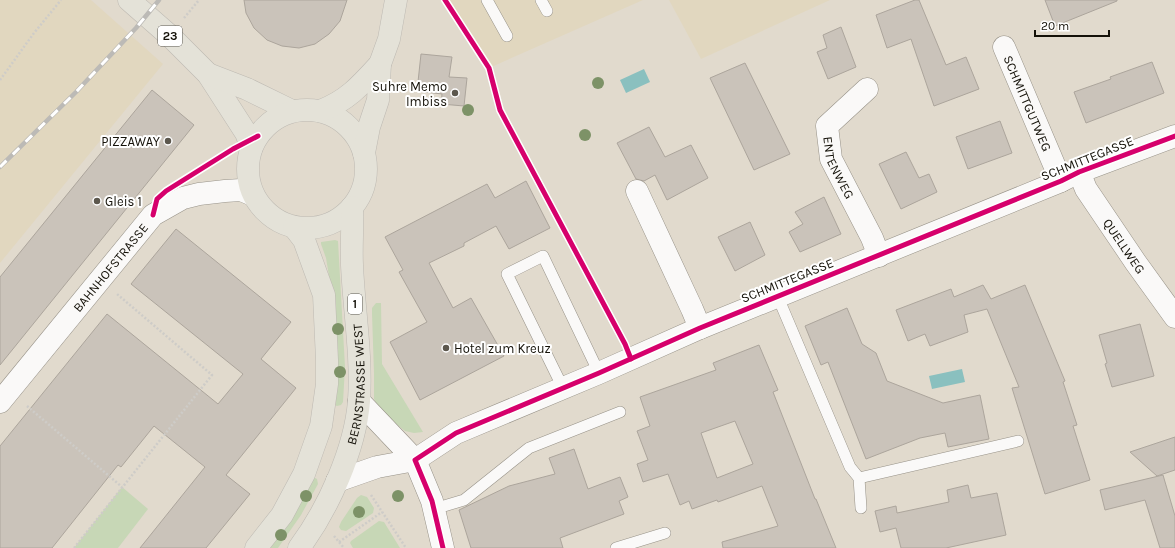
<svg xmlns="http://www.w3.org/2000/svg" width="1175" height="548" font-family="Karla,sans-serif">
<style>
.built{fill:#e1d7bf}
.green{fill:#c7d7b6}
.water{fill:#8ac0bf}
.building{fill:#cac3ba;stroke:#aca59c;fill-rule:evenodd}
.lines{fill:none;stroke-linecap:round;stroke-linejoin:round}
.lane-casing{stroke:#979288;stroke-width:12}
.street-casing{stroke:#979288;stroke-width:23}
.primary-casing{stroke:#bdb9b2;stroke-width:23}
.path{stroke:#ceccc8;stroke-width:2.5;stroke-dasharray:2 2;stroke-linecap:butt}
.lane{stroke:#faf9f8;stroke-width:11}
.street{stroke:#faf9f8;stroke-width:22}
.primary{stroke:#e4e2d8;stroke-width:22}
.rail-casing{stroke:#bcbab6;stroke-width:4.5}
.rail{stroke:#fff;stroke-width:3;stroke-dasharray:9;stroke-linecap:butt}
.cycleway-casing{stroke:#fff;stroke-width:8}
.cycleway{stroke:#d6006c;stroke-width:5}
.tree{fill:#7d9267}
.poi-dot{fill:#5c574d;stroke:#fff;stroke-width:1.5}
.labels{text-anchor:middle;stroke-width:4;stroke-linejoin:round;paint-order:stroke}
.shield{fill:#fff;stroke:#5a5852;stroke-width:1}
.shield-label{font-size:12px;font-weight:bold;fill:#141108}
.poi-label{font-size:13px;fill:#141108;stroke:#fff;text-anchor:end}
.street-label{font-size:13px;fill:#141108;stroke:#fff}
</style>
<rect width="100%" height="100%" fill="#e1dacd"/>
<g class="built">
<path d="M0,0h91l72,64 -163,199z"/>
<path d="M445,0h198l-154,68z"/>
<path d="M669,0h161l-129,59z"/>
</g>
<g class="green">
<path d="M335,240l3,1 7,126 -2,35 -2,3 -4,1 -2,-1 -6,-129 -3,-18 -5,-14v-2z"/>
<path d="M376,303h5l1,61 41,68 -9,1 -9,-2 -25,-20 -6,-12v-26l-2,-59v-6z"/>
<path d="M313,477l4,2 1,5 -17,31 -23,33h-13z"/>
<path d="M122,487l26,22 -30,39h-44z"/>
<path d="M361,495l6,2 7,11 -1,5 -27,18 -5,-1 -2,-3 2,-5 16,-24z"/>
<path d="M379,521l5,1 16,26h-47l-3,-5 1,-2z"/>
</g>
<g class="water">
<path d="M644,69l6,13 -24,11 -6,-13z"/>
<path d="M962,369l3,13 -33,7 -3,-13z"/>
</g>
<g class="building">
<path d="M244,0h103l-7,21 -11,13 -14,10 -16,4 -17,-2 -15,-6 -13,-12 -8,-15z"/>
<path d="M915,0h4l27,65 20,-8 13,32 -45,17 -23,-67 -24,9 -11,-33z"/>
<path d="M1045,0h72v1l-62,25z"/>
<path d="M841,27l15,40 -28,12 -11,-27 10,-4 -4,-13z"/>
<path d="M421,54l31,3 -3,20 18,1 -3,28 -23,-2 1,-10 -25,-3z"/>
<path d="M1152,62l12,31 -78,30 -12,-31 37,-13 -1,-2z"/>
<path d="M745,63l45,91 -36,16 -44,-92z"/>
<path d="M152,90l42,35 -194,240v-88z"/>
<path d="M1000,121l12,32 -44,16 -12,-32z"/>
<path d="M649,127l16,30 26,-12 17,33 -41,22 -12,-25 -11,6 -8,-2 -19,-36z"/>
<path d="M906,152l13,26 10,-4 8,18 -36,17 -22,-45z"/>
<path d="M526,181l24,47 -41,21 -13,-23 -32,17v3l-35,17 24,45 18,-10 33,58 -84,44 -30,-58 37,-20 -28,-50 4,-2 -18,-33 102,-53 8,14z"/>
<path d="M824,197l17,37 -41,18 -11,-20 14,-8 -8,-12z"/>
<path d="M750,222l15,33 -30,16 -17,-34z"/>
<path d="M176,229l115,93 -30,37 35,29 -70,87 24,19 -44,54h-66l65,-81 -51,-41 -33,41 -3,-2 -66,83h-52v-102l107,-132 111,90 25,-30 -112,-90z"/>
<path d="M983,285l8,14 34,-14 40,96 -2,1 14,43 -4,1 17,54 -45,14 -33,-106 7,-1 -32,-78 -23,6 4,17 -38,14 -5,-12 -17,7 -12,-31 55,-21 3,8z"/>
<path d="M847,308l15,36 14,9 11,28 56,22 37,-8 9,44 -41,8 -3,-14 -25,5 -54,21 -38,-97 -7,3 -16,-39z"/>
<path d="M1140,324l14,52 -42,11 -7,-23 2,-1 -8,-28z"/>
<path d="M759,345l19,45 -5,2 42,107h1l20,49h-113l-1,-6 56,-16 -16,-40 -44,16 -1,-2 -25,9 -3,-8 -9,4 -12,-31 -25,8 -6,-18 11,-4 -11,-29 13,-5 -10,-29 76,-27 -3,-7zM735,421l18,43 -36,14 -16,-45z"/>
<path d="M1175,437v33l-18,6 -27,-24z"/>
<path d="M574,449l14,40 32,-12 8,20 -9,4 5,13 -64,24 3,10h-92l-12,-38 50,-24 46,-12 -6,-16z"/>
<path d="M1163,475l12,41v32h-15l-15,-48 -40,10 -5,-20z"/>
<path d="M968,485l3,13 26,-5 9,42 -60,13h-45l-5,-20 -16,4 -5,-21 21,-5 1,7 52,-11 -2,-12z"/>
</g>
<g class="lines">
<g class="lane-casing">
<g id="lane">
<path d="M487,0l20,36"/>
<path d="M541,0l6,11"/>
<path d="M777,295l73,172 9,11 2,30"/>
<path d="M563,388l-56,-114 36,-18 56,117"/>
<path d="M859,478l159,-37"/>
<path d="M434,509l30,-9 65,-52 91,-36"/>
<path d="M616,548l49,-15"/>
</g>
</g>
<g class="street-casing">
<g id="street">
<path id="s1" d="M1004,47l57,134"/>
<path id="s2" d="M867,89l-40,37 4,33 41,79 7,18"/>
<path id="s3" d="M1079,172l7,17 50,74 39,54"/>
<path d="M637,191l55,118 8,19"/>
<path d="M359,401l56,59 17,41 11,47"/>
<path id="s4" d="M0,402l153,-187 30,-17 16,-4 26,-3 16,-1 12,5"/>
<path d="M337,481l40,-14 38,-7 41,-27 143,-60 101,-45 361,-147 18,-9 96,-36"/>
</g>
</g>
<g class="primary-casing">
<g id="primary">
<path d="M129,0l41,36 38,38 38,59 3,8 2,8"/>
<path d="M208,74l39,15 45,22"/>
<circle cx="307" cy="169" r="59"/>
<path d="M320,111c27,-10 41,-26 60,-47"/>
<path d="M364,153l5,-26 9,-27 2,-36 9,-25 7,-39"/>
<path d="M256,548l26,-33 22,-41 17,-48 6,-42v-24l-3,-65 -20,-55 -10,-13"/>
<path id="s5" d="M299,548c29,-39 56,-98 60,-147 3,-45 -5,-91 -7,-136 -1,-20 1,-39 0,-58"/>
</g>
</g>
<g class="path">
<path d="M184,18l15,-18"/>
<path d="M0,80l34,-47 27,-33"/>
<path d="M27,406l95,81"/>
<path d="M371,495l35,53"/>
<path d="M334,536l10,12"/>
<path d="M339,542l43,-30"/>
<path d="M74,548l138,-173 -95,-81"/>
</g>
<use href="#lane" class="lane"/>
<use href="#street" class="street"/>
<use href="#primary" class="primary"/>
<g class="rail-casing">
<path id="rail" d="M0,167l76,-75 60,-64 23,-28"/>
</g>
<use href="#rail" class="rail"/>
<g class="cycleway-casing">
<g id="cycleway">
<path d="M445,0l44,68 11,42 125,234 6,15"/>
<path d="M153,215l4,-16 9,-8 67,-42 25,-13"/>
<path d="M443,548l-11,-47 -17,-41 41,-27 143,-60 101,-45 361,-147 18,-9 96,-36"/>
</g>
</g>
<use href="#cycleway" class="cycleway"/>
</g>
<g class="tree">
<circle cx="598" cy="83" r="6"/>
<circle cx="468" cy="110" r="6"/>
<circle cx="585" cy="135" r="6"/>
<circle cx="338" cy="329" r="6"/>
<circle cx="340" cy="372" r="6"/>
<circle cx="306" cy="496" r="6"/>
<circle cx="398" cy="496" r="6"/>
<circle cx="359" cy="512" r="6"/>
<circle cx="281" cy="535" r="6"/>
</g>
<g class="poi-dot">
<circle cx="455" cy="93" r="4"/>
<circle cx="168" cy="141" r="4"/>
<circle cx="97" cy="201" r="4"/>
<circle cx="446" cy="348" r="4"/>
</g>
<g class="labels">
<g class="shield">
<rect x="158" y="26" width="24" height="20" rx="3"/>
<rect x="348" y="294" width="14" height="20" rx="3"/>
</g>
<g class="shield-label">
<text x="170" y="40">23</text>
<text x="355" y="308">1</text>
</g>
<g class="poi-label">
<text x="447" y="91">Suhre Memo<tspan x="447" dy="15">Imbiss</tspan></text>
<text x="160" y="146">PIZZAWAY</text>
<text x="105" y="206" text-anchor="start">Gleis 1</text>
<text x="454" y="353" text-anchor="start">Hotel zum Kreuz</text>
</g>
<g class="street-label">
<text dy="5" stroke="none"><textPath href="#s1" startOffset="61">SCHMITTGUTWEG</textPath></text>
<text transform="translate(1087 158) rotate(-22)" y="5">SCHMITTEGASSE</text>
<text dy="5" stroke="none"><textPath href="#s2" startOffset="98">ENTENWEG</textPath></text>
<text dy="5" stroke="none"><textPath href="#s3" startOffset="87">QUELLWEG</textPath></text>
<text dy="5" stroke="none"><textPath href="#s4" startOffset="174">BAHNHOFSTRASSE</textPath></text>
<text transform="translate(787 280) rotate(-22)" y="5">SCHMITTEGASSE</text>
<text dy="5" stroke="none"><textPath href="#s5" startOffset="177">BERNSTRASSE WEST</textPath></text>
</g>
</g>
<path d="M1035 30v6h74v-6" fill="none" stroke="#141108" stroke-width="2"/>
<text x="1041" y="30" font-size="12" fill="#141108" stroke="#ffffff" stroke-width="3" paint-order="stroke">20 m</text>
</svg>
